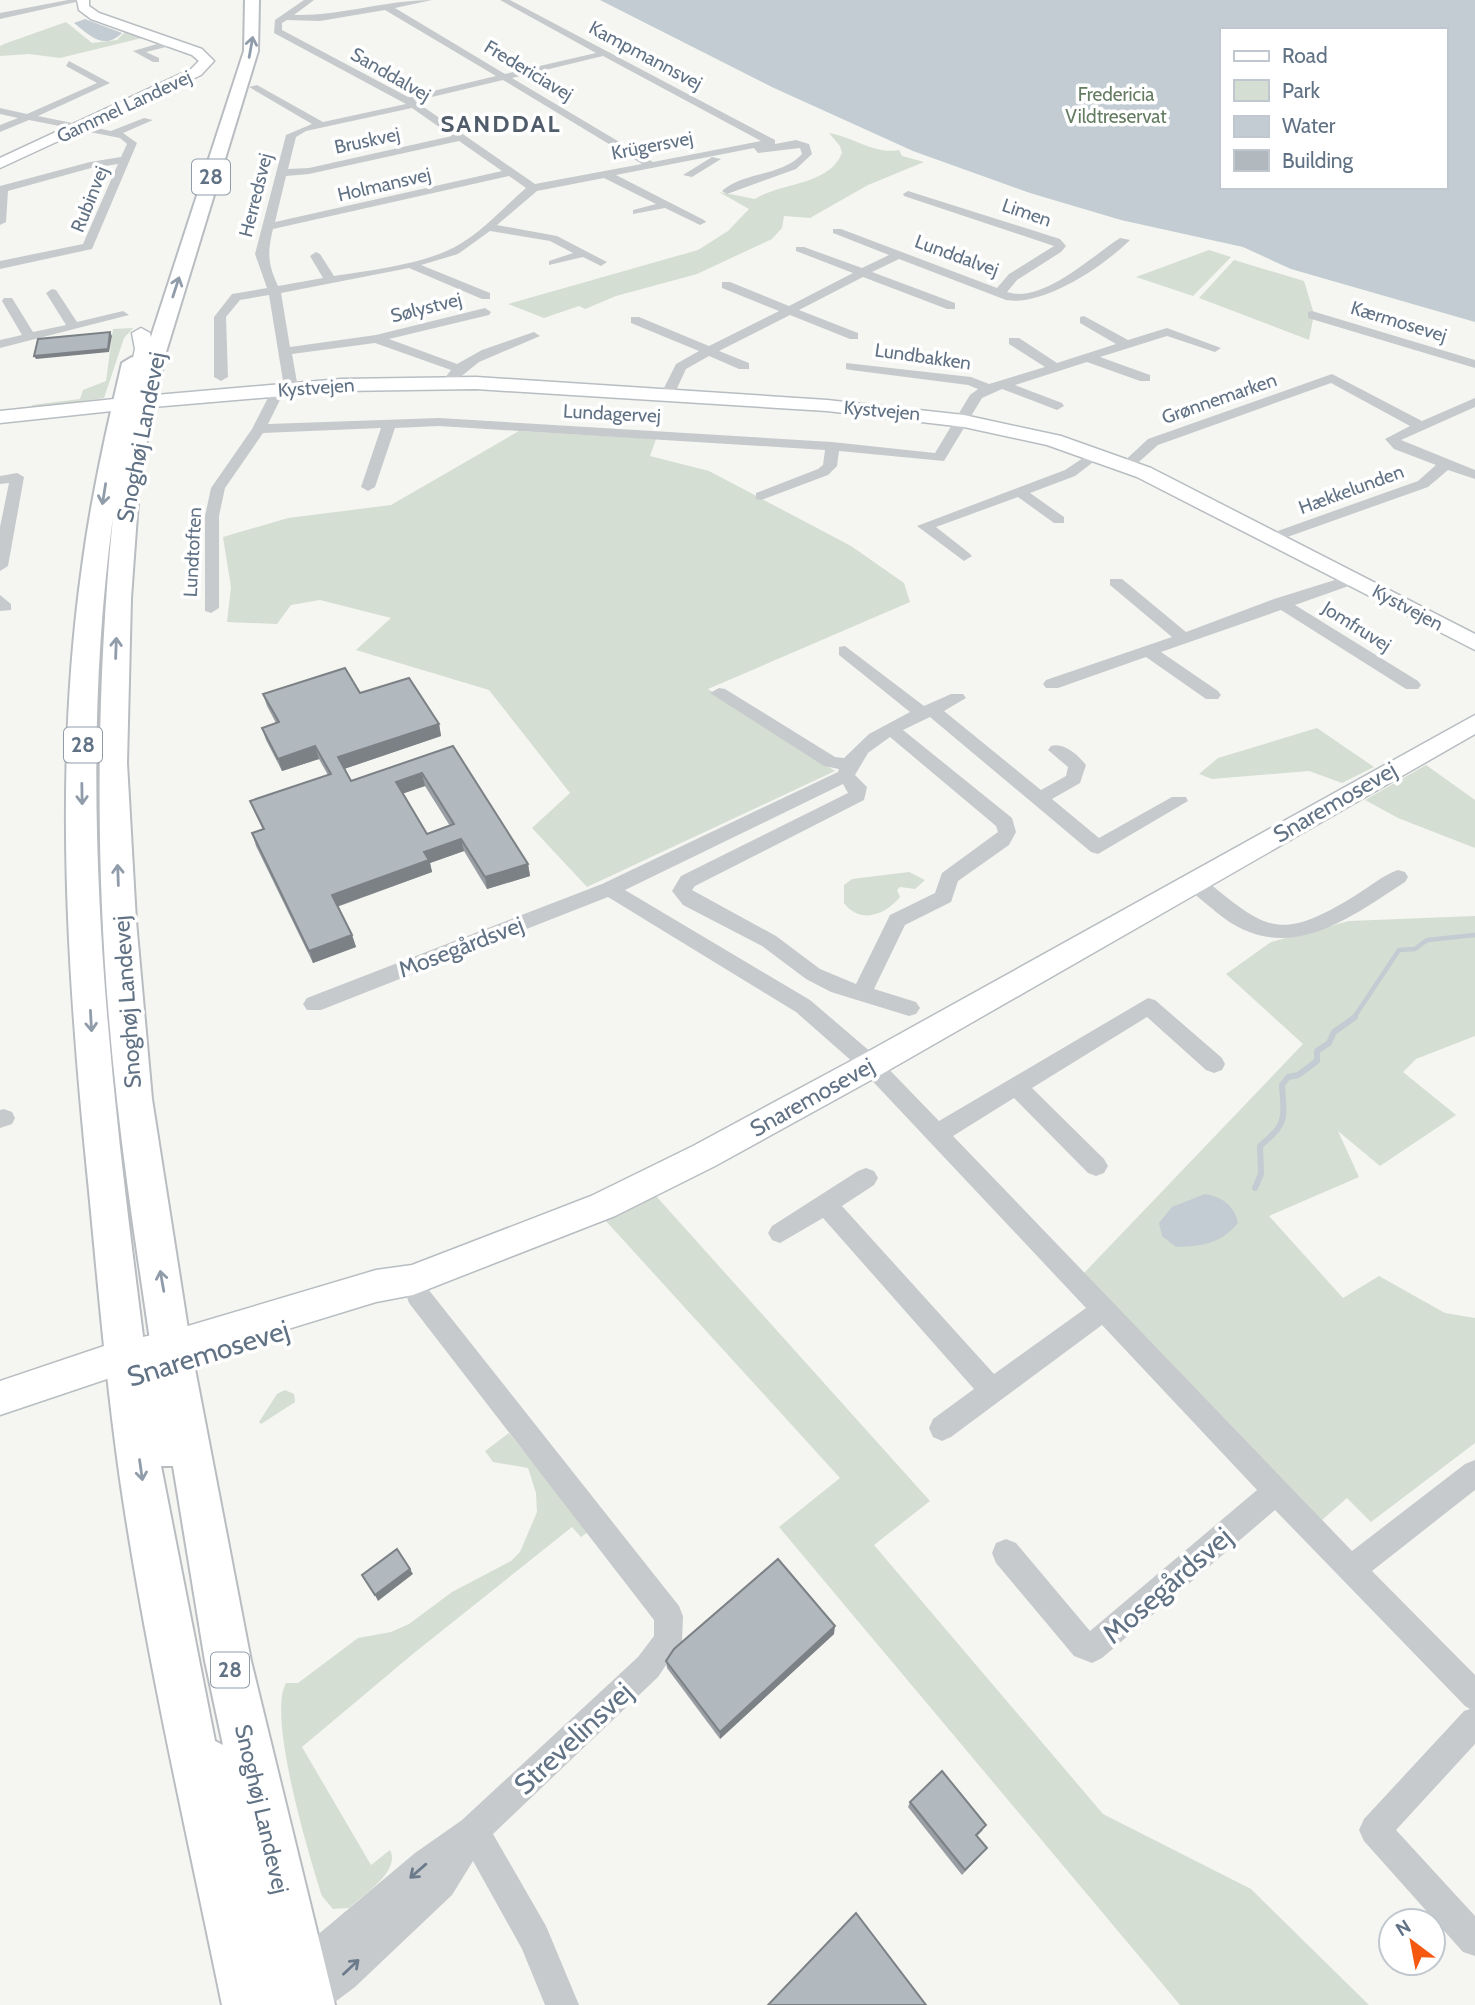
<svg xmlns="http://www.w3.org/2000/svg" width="1475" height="2005" font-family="Cabin,sans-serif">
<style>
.green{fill:#d5ded2}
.water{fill:#c2ccd2;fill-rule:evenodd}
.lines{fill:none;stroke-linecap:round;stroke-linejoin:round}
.stream-far1{stroke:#c2ccd2;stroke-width:4.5}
.stream{stroke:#c2ccd2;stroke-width:6}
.secondary-casing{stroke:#b8bdc2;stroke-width:3}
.primary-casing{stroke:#b9bcc0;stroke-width:4}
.street{fill:#c7cacd;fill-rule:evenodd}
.secondary{fill:#fff;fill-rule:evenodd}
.primary{fill:#fff;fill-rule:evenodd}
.wall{fill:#989ea3;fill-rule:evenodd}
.shaded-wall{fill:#7c8185}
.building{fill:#b1b8be;stroke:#7c8185;stroke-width:2;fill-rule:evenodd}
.oneway{stroke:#909caa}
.oneway2{stroke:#6b7b8c}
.labels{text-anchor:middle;stroke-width:7;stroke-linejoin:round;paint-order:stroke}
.far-street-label{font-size:19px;fill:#617285;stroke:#fff}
.far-park-label{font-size:19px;fill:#647c61;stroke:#fff}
.shield{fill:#fff;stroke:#909caa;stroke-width:2}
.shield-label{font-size:21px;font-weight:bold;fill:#617285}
.street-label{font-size:23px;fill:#617285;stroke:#fff}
.far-district-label{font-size:24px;font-weight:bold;letter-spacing:2px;fill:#505c6a;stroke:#fff}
.near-street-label{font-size:28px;fill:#617285;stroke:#fff}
</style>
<rect width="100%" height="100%" fill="#f5f6f1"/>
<g class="green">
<path d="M66,22l26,21 25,-3 8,-8 17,6 -82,20 -31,-4 -29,2v-10l4,-2z"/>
<path d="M829,133c24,4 47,22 70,17l3,6 22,6 -56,23 -58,33 -26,-2 -2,12 -10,11 -75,35 -81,22 -31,13 -6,-3 -35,12 -36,-14 190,-54 30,-19 21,-22 -30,-17 36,7c26,-17 74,-13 87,-46l-2,-7z"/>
<path d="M1209,250l22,7 -38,39 -57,-19z"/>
<path d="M1234,260l70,21 10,33 -5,26 -110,-42z"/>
<path d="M133,328l-9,10 -20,60 -73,11 1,-4 48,-6 3,-9 23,-9 7,-52z"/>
<path d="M519,431l137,8 -6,17 59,15 142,75 53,37 6,19 -202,87 127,82 -248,116 -55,-59 38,-35 -81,-103 -133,-40 35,-32 -71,-18 -29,5 -14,19 -50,-2 4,-35 -8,-50 65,-19 103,-13z"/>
<path d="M1317,728l57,39 -32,16 -33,-12 -97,8 -13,-5 19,-16z"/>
<path d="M1426,765l49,35v48l-77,-30 -33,-18z"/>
<path d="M909,872l16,8 -10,9 -15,-2 -3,3 3,7c-16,19 -40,27 -56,6v-18l8,-6z"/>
<path d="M1475,916v120l-59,23 -13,13 53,43 -76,51 -42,-35 21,46 -90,39 74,82 36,-22 66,37 30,5v125l-104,79 -24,-24 -25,22 -238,-247 219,-229 -77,-70 45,-32 78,-21z"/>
<path d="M656,1196l274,305 -56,44 229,269 148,75 118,116h-189l-401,-478 61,-49 -235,-258z"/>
<path d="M285,1390l9,4 1,8 -34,22 -2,-2 18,-28z"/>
<path d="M509,1433l79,99 -7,5 -9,-10 -158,126 -112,94 69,118 19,-15c11,21 -27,45 -41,58l-16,1 -11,-13c-13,-40 -55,-180 -36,-213h12l60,-45 33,-6 18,-8 43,-32 59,-31 9,-9 17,-40 -1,-19 -8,-25 -35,-6 -8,-11z"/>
</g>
<g class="water">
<path d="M600,0h875v322l-184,-53 -48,-22 -122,-27 -91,-27 -117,-42 -139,-63zM1221,30h224v157h-224z"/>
<path d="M85,19l37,14c-18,18 -33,2 -48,-10z"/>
<path d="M1205,1194c17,3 29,11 33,29 -18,21 -35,23 -62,24l-14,-11 -3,-13 13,-16z"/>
</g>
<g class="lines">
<path class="stream-far1" d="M1353,1019l46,-69 16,-1 12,-9 48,-5"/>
<path class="stream" d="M1255,1188l6,-14 -1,-28c28,-23 24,-27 22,-61l6,-8 10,-2 19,-14v-10l12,-8 5,-11 21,-15"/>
<g class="secondary-casing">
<g id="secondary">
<path d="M77,0h12v6l10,7 103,36 12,12 -13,14 -201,93v-10l191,-89 8,-8 -7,-6 -101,-36 -12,-9z"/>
<path d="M141,328l9,5 3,16 -9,47 197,-17 135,-2 351,23 137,15 97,21 90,32 324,166v16l-338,-173 -90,-32 -83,-18 -137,-16 -351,-22 -135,2 -188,16 -2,5 -7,2 -13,-5 -131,14v-12l124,-13 11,-49 -3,-16z"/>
<path d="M1475,715v19l-593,340 -167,92 -100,50 -202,79 -37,7 -205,63 -61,13 -110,37v-34l110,-37 61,-13 205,-61 36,-5 179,-69 102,-50 167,-90z"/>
</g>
</g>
<g class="primary-casing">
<path id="primary" d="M245,0h14l-1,51 -92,301 -26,122 -9,124 -4,165 9,158 16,178 39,249 60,313 84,344h-113c-34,-166 -72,-331 -98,-499 -16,-104 -25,-210 -35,-315 -21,-206 -36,-417 -7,-624 9,-69 24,-136 40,-204l10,-6 10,6 -10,50 14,-61 98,-301zM113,517c-19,193 -18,390 4,583 9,82 22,165 34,247l-7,-3c-35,-274 -69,-551 -31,-827zM161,1466h12l32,195 18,84 -8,-4z"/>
</g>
<g class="street">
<path d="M68,0h17l-85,19v-6z"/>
<path d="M304,0h10l-20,15c47,1 92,-15 138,-15l-37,8 110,66 91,-21 -96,-53h10l265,140v4l21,-4 13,4 3,10 -16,15 -69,25 -5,-3c22,-20 59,-14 80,-37l-2,-6 -42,5 -4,-5 -138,27 88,45 2,2 -6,3 -35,-17 -32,6v-4l23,-6 -52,-26 -67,13 -40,34 60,11 50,26 -6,4 -18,-9 -34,8v-4l24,-8 -23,-12 -60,-10 -32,23 -37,11 69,28v6h-8l-73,-31 -128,25 9,54 86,-12 109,-27 6,4 -2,3 -100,24 68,25 25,-14 52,-18 6,4 -61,26 -31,25 -7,-4 10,-13 -76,-27 -83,11 6,34 -7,4 -6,-2 -17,34 171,-6 393,24 103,11 35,-58 8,-6 -10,-4 -117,-15 -5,-1v-6l125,14 18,7 56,-17 -36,-23v-6h10l38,25 59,-19 -36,-21v-6l4,-1 44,24 39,-12 54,20 -6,4 -48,-16 -67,21 50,18v6h-10l-53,-19 -72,23 47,18 2,3 -7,4 -55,-21 -20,9 -38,63 -105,-10 -2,15 -9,9 -67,25 -5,-1v-6l62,-24 5,-4 2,-15 -386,-24 -44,2 -20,59 -7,4 -7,-4 20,-59 -118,5 -38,55 -6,28v92l-8,5 -6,-2v-95l6,-28 41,-59 22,-43 10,1 -15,-92 -29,5 -14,17 2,60 -7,4 -7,-4v-60l18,-23 35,-6 -12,-34 31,-119 26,-11 -63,-37 8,-2 66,37 83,-18 -132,-71 1,-13zM385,10l111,66 -88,21 -126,-67v-7l5,-3 33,1zM603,56l158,85 -108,21 -141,-84zM503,80l139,84 -107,20 -120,-83zM412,108l40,28 -143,32 -21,1 8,-32 10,-6zM459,141l43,30 -227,51 11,-46 23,-2zM509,176l17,12c-21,18 -42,42 -66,56 -33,20 -88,26 -126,32l-14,-22 -4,-2 -6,4 13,22 -45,8c-10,-22 -11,-33 -5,-57z"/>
<path d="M171,40l3,5 -28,7 13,6v4h-6l-20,-11z"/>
<path d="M69,61l41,22 -72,33 73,15 33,-13 9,2 -30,13 14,10 -45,106 -92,20v-8l83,-17 35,-80 -27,4 -83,23 -2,31 -6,3v-39l90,-24 31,-5 6,-13 -7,-6 -91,-18 -29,12v-7l18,-7 -18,-4v-6l27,6 70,-31 -31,-17z"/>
<path d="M712,157l9,2 -29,18 -9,-2z"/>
<path d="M908,191l152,48 6,7 -5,6 -44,28 -10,12c35,12 85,-36 113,-54l10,2c-26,26 -87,67 -124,60l-107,-41 -27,13 83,31v6h-8l-84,-32 -64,33 59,23v6h-8l-60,-24 -71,36 30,12v6h-10l-30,-13 -23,13 -13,28h-10l-2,-3 15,-30 23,-13 -68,-28v-6h8l70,29 70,-35 -57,-23v-6h8l59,24 64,-33 -57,-22v-4h8l58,21 27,-13 -56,-22v-4h8l156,59 12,-14 45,-28 -150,-50 -1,-2z"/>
<path d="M52,289l4,1 21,32 46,-11 6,4 -129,33v-8l22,-5 -20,-34 2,-3h8l21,34 33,-7 -20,-32z"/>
<path d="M1312,311l163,49v8l-167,-50v-6z"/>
<path d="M1332,374l90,47 53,-23v9l-74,33 74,30v9l-27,-9 -20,17 -149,53h-10v-6l149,-53 18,-16 -42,-16 -9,-10 25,-13 -79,-43 -173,62 -26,23 -12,-3 28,-26z"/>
<path d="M1095,450l5,1v6l-25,19 -45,17 34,24v6h-10l-36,-26 -82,30 33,26 3,3 -8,5 -47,-35 148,-56z"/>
<path d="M17,473l7,4 -16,89 -8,5v-44l9,-44 -9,1v-8z"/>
<path d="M1354,574l8,5 -2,3 -65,23 123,76 3,4 -3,4h-12l-125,-79 -120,42 57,39 3,4 -3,4h-12l-60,-42 -88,31h-12l-3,-4 3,-4 126,-43 -62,-52v-6h12l64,53 88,-33z"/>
<path d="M0,595l11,9v6l-11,1z"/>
<path d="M845,646l79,60 27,-12h12l3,4 -22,13 97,79 25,-14 2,-9 -20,-17 3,-4c13,-4 27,9 35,19l-6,18 -28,16 47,39 73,-41h14l2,4 -90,53 -7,-2 -161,-135 -27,13 109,88 4,14 -7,13 -51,36 -7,21 -46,23 -31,64 42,13 4,6 -4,6 -7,2 -78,-24 -25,-13 -44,-33 -79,-41 -11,-14 9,-15 167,-83 -5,-9 -218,106 185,110 69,59 60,62 209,-123 7,2 67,58 3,6 -3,6 -8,3 -8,-3 -59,-53 -115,71 72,71 4,7 -4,7 -8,3 -8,-3 -74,-75 -61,38 399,415 113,-87 10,-4v30l-103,81 103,104v69l-79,86 79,86v40l-12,-4 -99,-111 -5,-11 5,-11 100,-108 6,-2 -5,-3 -190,-196 -173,148 -10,5 -18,-7 -78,-93 -4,-10 4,-10 10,-4 10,4 74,88 167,-141 -155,-165 -151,112 -9,4 -9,-4 -4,-9 4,-9 41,-30 -151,-171 -43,25 -8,-3 -4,-7 4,-7 86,-55 8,-3 8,3 4,7 -4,7 -32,21 152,168 92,-66 -223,-237 -67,-59 -188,-115 -287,113h-14l-4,-6 4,-6 295,-114 236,-112 1,-3 -15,-3 -114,-73 9,-5 6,1 110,68 9,1 25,-24 41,-22 -71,-57v-8zM890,737l106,89 2,6 -56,41 -7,20 -45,22 -34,69 -36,-15 -44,-33 -84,-46 3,-4 169,-86 3,-13 -12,-12 13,-22z"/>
<path d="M1398,870l7,2 3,5 -3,5c-61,40 -122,86 -189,30 -10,-9 -24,-18 -31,-30l10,-7 7,2c64,53 77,66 154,18 13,-8 27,-20 42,-25z"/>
<path d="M4,1109l8,3 3,6 -3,6 -12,4v-18z"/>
<path d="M413,1269l9,3 6,17 251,317 4,10 -1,25 -24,36 -165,157 53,92 33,79h-34l-23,-56 -49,-88 -21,34 -97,92 -24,18h-37l-2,-4 9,-15 -11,-4 -5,-12 5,-12 125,-105 47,-33 176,-163 16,-21v-16l-245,-317 -8,-23 3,-8z"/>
</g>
<use href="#secondary" class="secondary"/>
<use href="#primary" class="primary"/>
</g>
<g class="wall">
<path d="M360,693l79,31 2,12 -97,33 7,12 102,-35 75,118 2,12 -43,13 -23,-38 -34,12 2,9 -95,35 15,28 4,12 -43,16 -57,-117 -4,-13 11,-3 -8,-17 -5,-12 78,-26 -9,-16 -37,12 -16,-31 -4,-12 14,-5 -9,-17 -4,-12zM425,786l25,40 -23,8 -24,-41z"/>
<path d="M834,1634l-114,105 -53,-71 -1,-7z"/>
<path d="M910,1802l73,28 -6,6 10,12 -25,27 -54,-68z"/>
</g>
<g class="shaded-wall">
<path d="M110,332l2,4 -3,16 -73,7 -2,-3z"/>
<path d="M439,724l2,12 -100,34 -3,-13z"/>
<path d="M315,746l4,13 -37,12 -4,-12z"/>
<path d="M422,773l3,13 -26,9 -3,-13z"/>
<path d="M461,839l3,12 -34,12 2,9 -97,35 -3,-12 92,-43z"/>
<path d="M528,864l2,12 -43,13 -2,-12z"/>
<path d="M352,935l4,12 -43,16 -4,-12z"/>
<path d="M410,1569l3,5 -35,27 -3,-6z"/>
<path d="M835,1626l-1,8 -114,105v-7z"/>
</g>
<g class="building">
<path d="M110,332l-2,17 -74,7 4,-17z"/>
<path d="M345,668l15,25 49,-15 30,46 -101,33 13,24 102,-35 75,118 -43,13 -24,-38 -37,13 5,8 -97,35 20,40 -43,16 -57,-118 12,-4 -14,-28 81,-27 -16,-28 -37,13 -16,-31 17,-6 -16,-28zM422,773l32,51 -27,10 -31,-52z"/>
<path d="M397,1549l13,20 -35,26 -13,-20z"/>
<path d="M778,1559l57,67 -115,106 -54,-71 8,-12z"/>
<path d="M942,1771l44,54 -10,10 11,13 -22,22 -55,-68z"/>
<path d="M856,1913l70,92h-158z"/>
</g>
<defs><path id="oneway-shaft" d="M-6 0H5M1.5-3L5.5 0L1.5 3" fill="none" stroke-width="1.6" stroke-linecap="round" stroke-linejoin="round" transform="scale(1.75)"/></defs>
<g class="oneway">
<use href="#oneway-shaft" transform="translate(251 47) rotate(-80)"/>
<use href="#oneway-shaft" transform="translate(176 287) rotate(-72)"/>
<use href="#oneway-shaft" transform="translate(104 494) rotate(99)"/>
<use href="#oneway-shaft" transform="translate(116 648) rotate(-88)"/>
<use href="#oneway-shaft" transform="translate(82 794) rotate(89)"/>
<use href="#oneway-shaft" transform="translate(118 875) rotate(-92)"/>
<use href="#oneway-shaft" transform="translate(91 1021) rotate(87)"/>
<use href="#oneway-shaft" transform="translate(162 1281) rotate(-100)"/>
<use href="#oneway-shaft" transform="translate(141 1470) rotate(82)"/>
</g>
<g class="oneway2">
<use href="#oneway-shaft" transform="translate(418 1871) rotate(139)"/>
<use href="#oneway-shaft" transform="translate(351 1967) rotate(-43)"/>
</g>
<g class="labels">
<g class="far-street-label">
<text transform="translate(646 55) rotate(28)" y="7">Kampmannsvej</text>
<text transform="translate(529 70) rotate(31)" y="7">Fredericiavej</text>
<text transform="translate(391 74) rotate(30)" y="7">Sanddalvej</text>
<text transform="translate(124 106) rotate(-25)" y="7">Gammel Landevej</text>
<text transform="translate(367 140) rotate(-12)" y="7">Bruskvej</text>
<text transform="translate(652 145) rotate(-11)" y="7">Krügersvej</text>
<text transform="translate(384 184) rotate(-13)" y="7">Holmansvej</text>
<text transform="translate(255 195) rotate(-76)" y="7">Herredsvej</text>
<text transform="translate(89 199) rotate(-68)" y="7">Rubinvej</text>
<text transform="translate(1027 212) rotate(19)" y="7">Limen</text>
<text transform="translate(957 255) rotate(20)" y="7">Lunddalvej</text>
<text transform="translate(426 307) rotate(-14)" y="7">Sølystvej</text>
<text transform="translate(1399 321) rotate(17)" y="7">Kærmosevej</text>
<text transform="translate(923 356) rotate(8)" y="7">Lundbakken</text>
<text transform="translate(316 387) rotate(-4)" y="7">Kystvejen</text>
<text transform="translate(1219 398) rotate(-19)" y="7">Grønnemarken</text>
<text transform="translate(882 410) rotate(5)" y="7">Kystvejen</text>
<text transform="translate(612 413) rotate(3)" y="7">Lundagervej</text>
<text transform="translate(1351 489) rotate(-20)" y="7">Hækkelunden</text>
<text transform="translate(192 552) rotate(-87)" y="7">Lundtoften</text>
<text transform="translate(1408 607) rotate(28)" y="7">Kystvejen</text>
<text transform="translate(1357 626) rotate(32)" y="7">Jomfruvej</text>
</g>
<g class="far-park-label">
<text x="1116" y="101">Fredericia<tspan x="1116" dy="22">Vildtreservat</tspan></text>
</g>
<g class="shield">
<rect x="192" y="159.5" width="38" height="35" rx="5"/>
<rect x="64" y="727.5" width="38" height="35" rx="5"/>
<rect x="211" y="1652.5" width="38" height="35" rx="5"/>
</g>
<g class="shield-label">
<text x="211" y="184">28</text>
<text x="83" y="752">28</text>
<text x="230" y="1677">28</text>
</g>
<g class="street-label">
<text transform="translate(141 437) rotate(-79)" y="8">Snoghøj Landevej</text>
<text transform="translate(1335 802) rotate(-30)" y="8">Snaremosevej</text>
<text transform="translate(461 947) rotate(-21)" y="8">Mosegårdsvej</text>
<text transform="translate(127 1002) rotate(-94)" y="8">Snoghøj Landevej</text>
<text transform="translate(812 1097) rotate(-29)" y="8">Snaremosevej</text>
<text transform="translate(262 1809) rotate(77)" y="8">Snoghøj Landevej</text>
</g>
<g class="far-district-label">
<text x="501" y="132">SANDDAL</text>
</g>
<g class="near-street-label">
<text transform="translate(208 1353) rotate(-17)" y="10">Snaremosevej</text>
<text transform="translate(1167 1585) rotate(-41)" y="10">Mosegårdsvej</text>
<text transform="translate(573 1738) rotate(-43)" y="10">Strevelinsvej</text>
</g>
</g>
<rect x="1220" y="28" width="228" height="161" fill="#ffffff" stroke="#c0c7ce" stroke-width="2"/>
<rect x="1234" y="51" width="35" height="10" fill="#ffffff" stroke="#c0c7ce" stroke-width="2"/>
<text x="1282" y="63" font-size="21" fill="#617285">Road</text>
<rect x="1234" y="80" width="35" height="21" fill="#d5ded2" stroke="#c0c7ce" stroke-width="2"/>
<text x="1282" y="98" font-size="21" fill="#617285">Park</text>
<rect x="1234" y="116" width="35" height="21" fill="#c2ccd2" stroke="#c0c7ce" stroke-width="2"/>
<text x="1282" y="133" font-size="21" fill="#617285">Water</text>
<rect x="1234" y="150" width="35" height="21" fill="#b1b8be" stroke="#c0c7ce" stroke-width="2"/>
<text x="1282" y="168" font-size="21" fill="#617285">Building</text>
<g transform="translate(1412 1942) rotate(328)"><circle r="33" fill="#ffffff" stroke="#c0c7ce" stroke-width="2"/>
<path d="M0-5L12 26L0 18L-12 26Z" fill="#f55911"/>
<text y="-10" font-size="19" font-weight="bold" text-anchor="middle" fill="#617285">N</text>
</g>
</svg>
